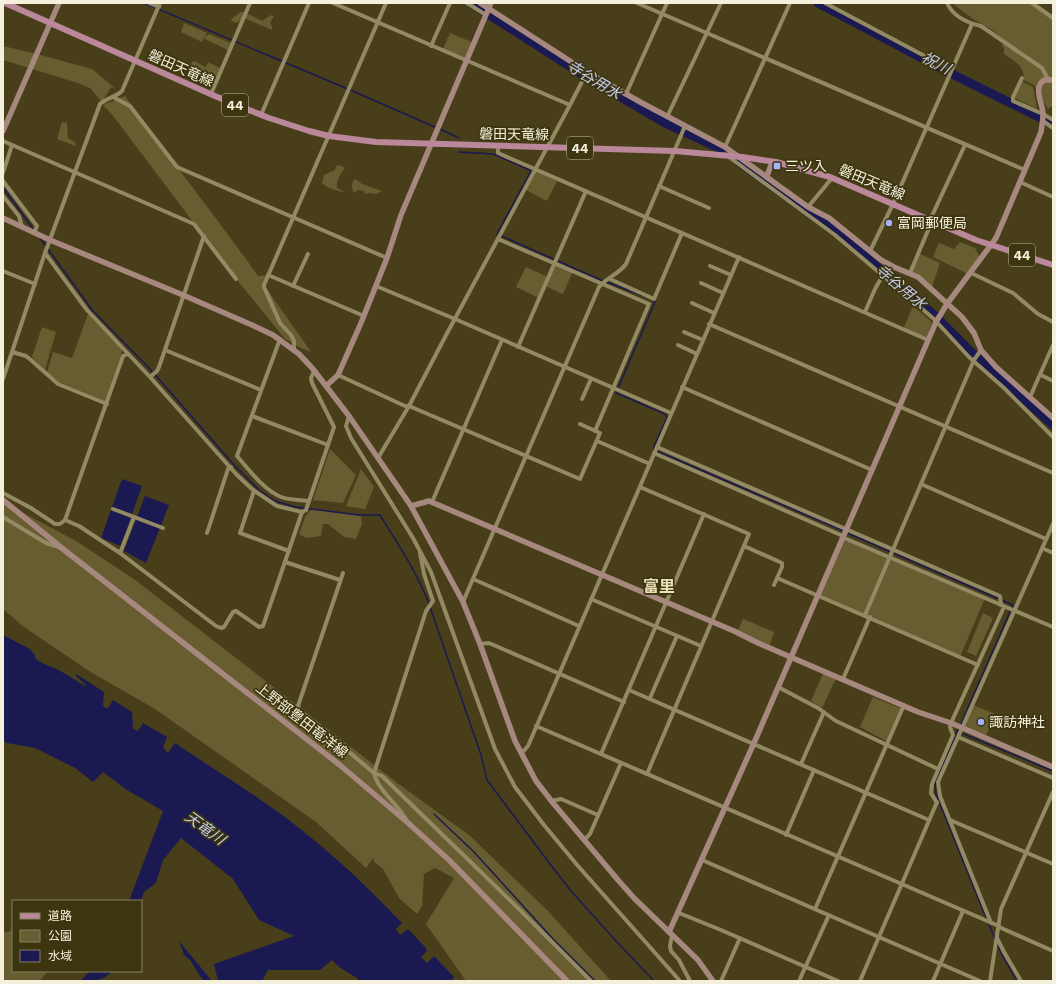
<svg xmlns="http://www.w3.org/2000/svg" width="1056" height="984" font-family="'Work Sans','Noto Sans JP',sans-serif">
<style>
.green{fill:#675d30}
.water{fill:#1a1952}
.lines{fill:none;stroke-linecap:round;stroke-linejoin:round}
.stream{stroke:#1a1952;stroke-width:1.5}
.river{stroke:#1a1952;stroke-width:9}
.street{stroke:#938a63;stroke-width:4}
.secondary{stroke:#a7887f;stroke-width:5.5}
.primary{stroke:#bb879b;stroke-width:6}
.poi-dot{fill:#a6b1fc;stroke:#3d350f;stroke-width:1.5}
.labels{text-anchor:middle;stroke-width:3.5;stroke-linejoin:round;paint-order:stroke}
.shield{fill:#3d350f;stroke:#bdb89e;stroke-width:1}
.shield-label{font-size:13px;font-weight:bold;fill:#f4f0db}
.street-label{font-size:14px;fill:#f4f0db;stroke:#3d350f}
.poi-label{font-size:14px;fill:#f4f0db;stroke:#3d350f;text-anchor:start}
.water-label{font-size:15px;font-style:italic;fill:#c3caef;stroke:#3d350f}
.quarter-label{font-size:16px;font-weight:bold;fill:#eae1b7;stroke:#3d350f}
</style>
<rect width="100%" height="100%" fill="#483f1a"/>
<g class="green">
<path d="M952,3h82l19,14v88l-5,4 -14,-24 -10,-5c1,-14 -10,-19 -20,-26v-6l-2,-2 1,-7 -12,-10 -18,-10z"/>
<path d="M241,12h3l18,9 9,-6 3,1 -4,7 2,4v3l-28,-12 -7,5 -5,-2 -1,-2z"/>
<path d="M184,23l23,10 -5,9 -21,-10z"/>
<path d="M450,33l24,10 -8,18 -24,-10z"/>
<path d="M209,34l22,9 -3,7 -23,-11v-2z"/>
<path d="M3,46l30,7 59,16 24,20 -5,-2 -9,15 -12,-14 -12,-5 -75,-23z"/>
<path d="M194,61l12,6 2,-5 12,6 -8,20 -25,-12 5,-14z"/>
<path d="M1022,78l1,4 10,5 4,22 -24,-12z"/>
<path d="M125,96c43,61 90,119 133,180l10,-1 -4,10 47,67 -8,-3 -18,-10 -52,-64 -119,-158 -11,-12z"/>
<path d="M62,122l5,1 1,15 8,5 -1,3 -18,-7z"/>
<path d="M339,165l6,3c-5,7 -9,12 -8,20l8,4c-8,-1 -18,-4 -23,-9l2,-8 11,-5 1,-4z"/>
<path d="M536,171l21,10 -10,20 -21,-11z"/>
<path d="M355,179l7,5 20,7 -6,3 -6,-1 -5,1 -1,-3 -6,-1 -4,3c-2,-5 -4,-9 1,-14z"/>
<path d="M960,242l15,6 5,10 -12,16 -35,-17 6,-14 15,6z"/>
<path d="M920,254l20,9 -8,24 -20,-16z"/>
<path d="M555,263l18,8 -10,23 -18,-8 -6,12 -23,-11 10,-20 22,10z"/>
<path d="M913,306l19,16 -6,17 -23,-10z"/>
<path d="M88,314l34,35v3l-17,49 -46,-19 -12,-10 6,-20 19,6z"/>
<path d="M42,327l14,5 -11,38 -13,-13z"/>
<path d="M330,449l26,26 -13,28 -30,-3z"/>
<path d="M361,469l13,18 -9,22 -19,-3z"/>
<path d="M3,502l73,39 58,38 266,206 69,50 79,76 63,70h-145l-40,-57 28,-46 -19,-10 -11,6 -2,32 -5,8 -18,-16 -16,-29 -10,-8 1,-4 -8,11 -50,-46 -161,-113 -66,-38 -65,-44 -21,-18z"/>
<path d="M312,509l49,7 1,8 -6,15 -12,-2 -16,-13h-5l-2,12 -15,2 -7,-4 7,-19z"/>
<path d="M842,537l143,61 -25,59 -143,-62z"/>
<path d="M983,613l10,5 -17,38 -9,-4z"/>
<path d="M743,619l31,13 -5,15 -32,-14z"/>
<path d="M824,671l13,5 -15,32 -11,-7z"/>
<path d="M873,697l29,12 -14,33 -28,-15z"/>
<path d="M973,705l22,9 -10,24 -22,-9z"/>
<path d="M3,928l2,5 8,-3v41h35l-9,10h-36z"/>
</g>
<g class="water">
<path d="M122,479l20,7 -21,60 -20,-8z"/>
<path d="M145,496l24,9 -23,58 -22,-12z"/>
<path d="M3,635l27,14 5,6v3c7,7 17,8 25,13 9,4 17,11 25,15l1,-1 -10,-9v-2l28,18 -1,13 2,3h3l5,-8 19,12 1,12 -1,4 6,3 5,-8 24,14 -4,10 5,6 7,-10c47,32 97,61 140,98 31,25 59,53 87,82l-6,6 4,6 8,-6 18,19 1,3 -6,6 6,6 7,-7 20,21 -3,4h-92l-2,-3 -18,-11 -7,-7 -12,10h-52l-6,11h-44l-4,-17 80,-28 -35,-16 -26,-41 -52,-41 -18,22 -7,23 -12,9 -3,9h-12l34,-90 -36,-21 -24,-18 -10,10 -18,-14 -40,-20 -28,-5 -4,-2z"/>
<path d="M179,941l33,40h-8l-4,-5 -10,-16 -6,-5z"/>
<path d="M90,971h22c-9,11 -19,10 -32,10z"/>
</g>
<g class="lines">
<g class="stream">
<path d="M144,3l204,86 89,39"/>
<path d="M440,129l19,9"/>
<path d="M459,152l34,2 37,16 1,1 -34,63 106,47"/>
<path d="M3,188l31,42"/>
<path d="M40,238l6,8"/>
<path d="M48,249l45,62 58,59 84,96 24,24 16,11 20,6 64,8h21c17,28 37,57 49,89"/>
<path d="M607,282l39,15"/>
<path d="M653,300l2,2 -39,91 49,21 2,3 -13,30v3l190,81"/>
<path d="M847,533l166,72 -53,121"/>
<path d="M430,607l51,148 6,25 66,88 19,24 44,49 38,40"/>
<path d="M958,729l-22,51 -1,5 1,9 51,126"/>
<path d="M961,733l92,38"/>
<path d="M434,814l40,38 80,88 41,41"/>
<path d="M989,924l6,15"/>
<path d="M997,944l5,11 15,26"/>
</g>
<g class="river">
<path d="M471,3l109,70 87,51 54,25"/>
<path d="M818,3l132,70 103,51"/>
<path d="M739,162l101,73 94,80 39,39 80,71"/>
</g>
<g class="street">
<path d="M149,3l10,4"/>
<path d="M333,3l237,102"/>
<path d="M467,3l19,12"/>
<path d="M637,3l388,167"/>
<path d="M825,3l126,67"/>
<path d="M947,3c6,13 21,20 34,23l61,42 6,11"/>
<path d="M1032,3l21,15"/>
<path d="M431,46l19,-43"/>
<path d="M1022,78l-9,19v4l30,13 10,6"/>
<path d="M211,94l39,-91"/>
<path d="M626,94l41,-91"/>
<path d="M113,97l17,9 47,61 210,91"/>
<path d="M261,115l48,-112"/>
<path d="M667,117l54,-114"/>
<path d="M1043,121l10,7"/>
<path d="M3,141l191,83 42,55"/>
<path d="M498,146v7l430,187"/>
<path d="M725,147l65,-144"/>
<path d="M729,157l106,78 99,84 35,38 35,31 49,49"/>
<path d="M3,173l9,-28"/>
<path d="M3,181l34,45 -3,7"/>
<path d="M1020,182l33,15"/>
<path d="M659,186l50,22"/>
<path d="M3,196l16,20 3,11"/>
<path d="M808,207l24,-29"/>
<path d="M930,220l35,-75"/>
<path d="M498,239l151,65 -54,127"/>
<path d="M870,251l23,-47 79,-180"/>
<path d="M45,253l42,57 63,67 86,97 17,16 24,16 25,6"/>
<path d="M710,266l21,9"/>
<path d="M3,271l32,13"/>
<path d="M910,273l22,-52"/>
<path d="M971,273l42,20 25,21 15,8"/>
<path d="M268,275l96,41"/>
<path d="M610,279l44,20 28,-66"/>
<path d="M701,283l22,10"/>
<path d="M293,286l15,-32"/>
<path d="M376,286l79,33 216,94"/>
<path d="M692,303l22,10"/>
<path d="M865,312l10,-23 14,-25"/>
<path d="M709,324l344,149"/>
<path d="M684,332l19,8"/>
<path d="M280,339l-43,117c12,14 27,34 44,41 8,3 20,3 28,4"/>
<path d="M678,345l19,9"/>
<path d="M518,347l68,-156"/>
<path d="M165,350l96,40"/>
<path d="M294,350v-9l-3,-6 -11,-12 -16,-36v-2l122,-282"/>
<path d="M12,352l14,4 5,4 27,24 49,20"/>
<path d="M338,375l67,31h4l171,73 20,-46 -20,-9"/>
<path d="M1041,375l12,6"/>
<path d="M150,377l7,-6 2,-4 45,-131"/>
<path d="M3,379l42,-126 55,-149c7,-6 16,-7 22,-13l38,-88"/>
<path d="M682,387l190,83"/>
<path d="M1030,397l23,-52"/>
<path d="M582,399l9,-20"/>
<path d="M252,416l76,29"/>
<path d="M349,416l-3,10 5,12 62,100 18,34 64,177 20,38 29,38 34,41 102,115"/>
<path d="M597,441l53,23"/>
<path d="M657,447l343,149 1,9"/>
<path d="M654,453l189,83"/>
<path d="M378,458l31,-52 35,-67 126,-234 17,-33"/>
<path d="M921,484l125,55"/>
<path d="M640,487l109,47 -102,240"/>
<path d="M254,491l-14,42 49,18"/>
<path d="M3,493l28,15 24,16h5l5,-4 58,-164 5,-2"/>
<path d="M432,502l70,-162"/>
<path d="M113,509l50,19"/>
<path d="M3,517l43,26 15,5"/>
<path d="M65,520l14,6 41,27 96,73 5,2 3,-1 9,-15 3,-1 23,16 4,-1 39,-114 4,-2 28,-83 -22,-44 -1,-5 3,-7"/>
<path d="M207,533l21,-64 3,-2"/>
<path d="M842,537l211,90"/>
<path d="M744,546l38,17v4l-8,18"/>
<path d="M1042,548l11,5"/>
<path d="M120,553l14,-36"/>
<path d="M285,562l55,18"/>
<path d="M343,573l-45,133 2,5 74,62 8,3 137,133 72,72"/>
<path d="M777,578l201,87"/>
<path d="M473,579l106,47"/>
<path d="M591,599l110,47"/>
<path d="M463,602l136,-315c7,-9 20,-13 27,-23l59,-138"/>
<path d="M865,615l109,-255 7,-10"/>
<path d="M480,644l9,-1 135,59"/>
<path d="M843,679l27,-62"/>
<path d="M778,687l40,21 18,13 102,48"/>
<path d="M629,690l300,130"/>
<path d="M650,698l27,-62"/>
<path d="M536,726l463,200"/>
<path d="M958,737l95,41"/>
<path d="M521,754l7,-8 211,-489"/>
<path d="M601,754l103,-240"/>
<path d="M801,764l23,-52"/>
<path d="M551,801l10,-2 37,16"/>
<path d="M937,803l-6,-10 1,-9 21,-49 -3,-8 1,-4 53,-116"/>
<path d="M950,820l103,44"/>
<path d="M407,821c-8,-16 -29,-30 -33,-48l52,-162 7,-10 -9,-27 -4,-21"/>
<path d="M786,835l28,-65"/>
<path d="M584,840l6,-6 31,-71"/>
<path d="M702,860l278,121"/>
<path d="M815,909l89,-204"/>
<path d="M679,913l42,17 117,51"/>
<path d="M991,923l-51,-127 -2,-14 115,-258"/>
<path d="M999,927l54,24"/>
<path d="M672,935l-2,11 1,5 8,9 11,21"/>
<path d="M997,938l7,14 17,29"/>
<path d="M721,981l19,-43"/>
<path d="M799,981l30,-66"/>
<path d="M860,981l77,-179"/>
<path d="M933,981l30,-70"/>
<path d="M990,981l11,-72 52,-117"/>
</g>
<g class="secondary">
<path d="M480,3l107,69 55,31 83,44 83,60 21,11 52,42 13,7 24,10 44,40 12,16 7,17 15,17 57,51"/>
<path d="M3,131l56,-128"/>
<path d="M767,176l4,-11 5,-3"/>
<path d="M3,218l47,22 133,55 69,30 21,10 26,19 14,15 36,47 62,90 52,96 17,42 35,97 21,40 17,22 65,77 16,18 64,62 15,21"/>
<path d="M326,386l12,-11 23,-52 26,-65 14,-43 90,-212"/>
<path d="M3,500l60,49 278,217 66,56 42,38 118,121"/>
<path d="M411,506l18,-5 305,130 24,12 160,69 33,11 102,44"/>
<path d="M669,932l85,-189 182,-421 11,-18 49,-66 45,-106c1,-6 2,-12 2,-19 -1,-11 -10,-25 1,-33h9"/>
</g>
<path class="primary" d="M5,3l210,93 54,22 40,13 20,5 47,6 299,9 67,6 34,5 54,15 146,63 77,25"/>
</g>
<g class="poi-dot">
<rect x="773" y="162" width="8" height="8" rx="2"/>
<circle cx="889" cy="223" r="4"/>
<circle cx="981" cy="722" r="4"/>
</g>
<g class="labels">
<g class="shield">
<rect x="222" y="94" width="26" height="22" rx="3"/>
<rect x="567" y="137" width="26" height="22" rx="3"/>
<rect x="1009" y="244" width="26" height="22" rx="3"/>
</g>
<g class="shield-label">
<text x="235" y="110">44</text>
<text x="580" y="153">44</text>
<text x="1022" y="260">44</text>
</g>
<g class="street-label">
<text transform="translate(181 68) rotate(24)" y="5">磐田天竜線</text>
<text transform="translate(514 134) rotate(1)" y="5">磐田天竜線</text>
<text transform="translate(872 182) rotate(23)" y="5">磐田天竜線</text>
<text transform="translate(302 720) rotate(38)" y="5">上野部豊田竜洋線</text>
</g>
<g class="poi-label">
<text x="785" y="171">三ツ入</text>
<text x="897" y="228">富岡郵便局</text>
<text x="989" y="727">諏訪神社</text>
</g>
<g class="water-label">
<text transform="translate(936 63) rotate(27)" y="5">祝川</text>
<text transform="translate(594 80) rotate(31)" y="5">寺谷用水</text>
<text transform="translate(901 287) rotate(40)" y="5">寺谷用水</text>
<text transform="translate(205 828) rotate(36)" y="5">天竜川</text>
</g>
<g class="quarter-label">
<text x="659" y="592">富里</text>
</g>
</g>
<rect width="1056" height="984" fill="none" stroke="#f4f0db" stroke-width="8"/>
<rect x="12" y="900" width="130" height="72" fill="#3d350f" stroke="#868061"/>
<rect x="20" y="913" width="20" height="6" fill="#bb879b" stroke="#868061"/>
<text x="48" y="920" font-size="12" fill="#f4f0db">道路</text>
<rect x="20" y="930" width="20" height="12" fill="#675d30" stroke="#868061"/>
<text x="48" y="940" font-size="12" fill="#f4f0db">公園</text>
<rect x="20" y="950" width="20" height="12" fill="#1a1952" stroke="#868061"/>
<text x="48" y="960" font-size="12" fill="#f4f0db">水域</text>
</svg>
